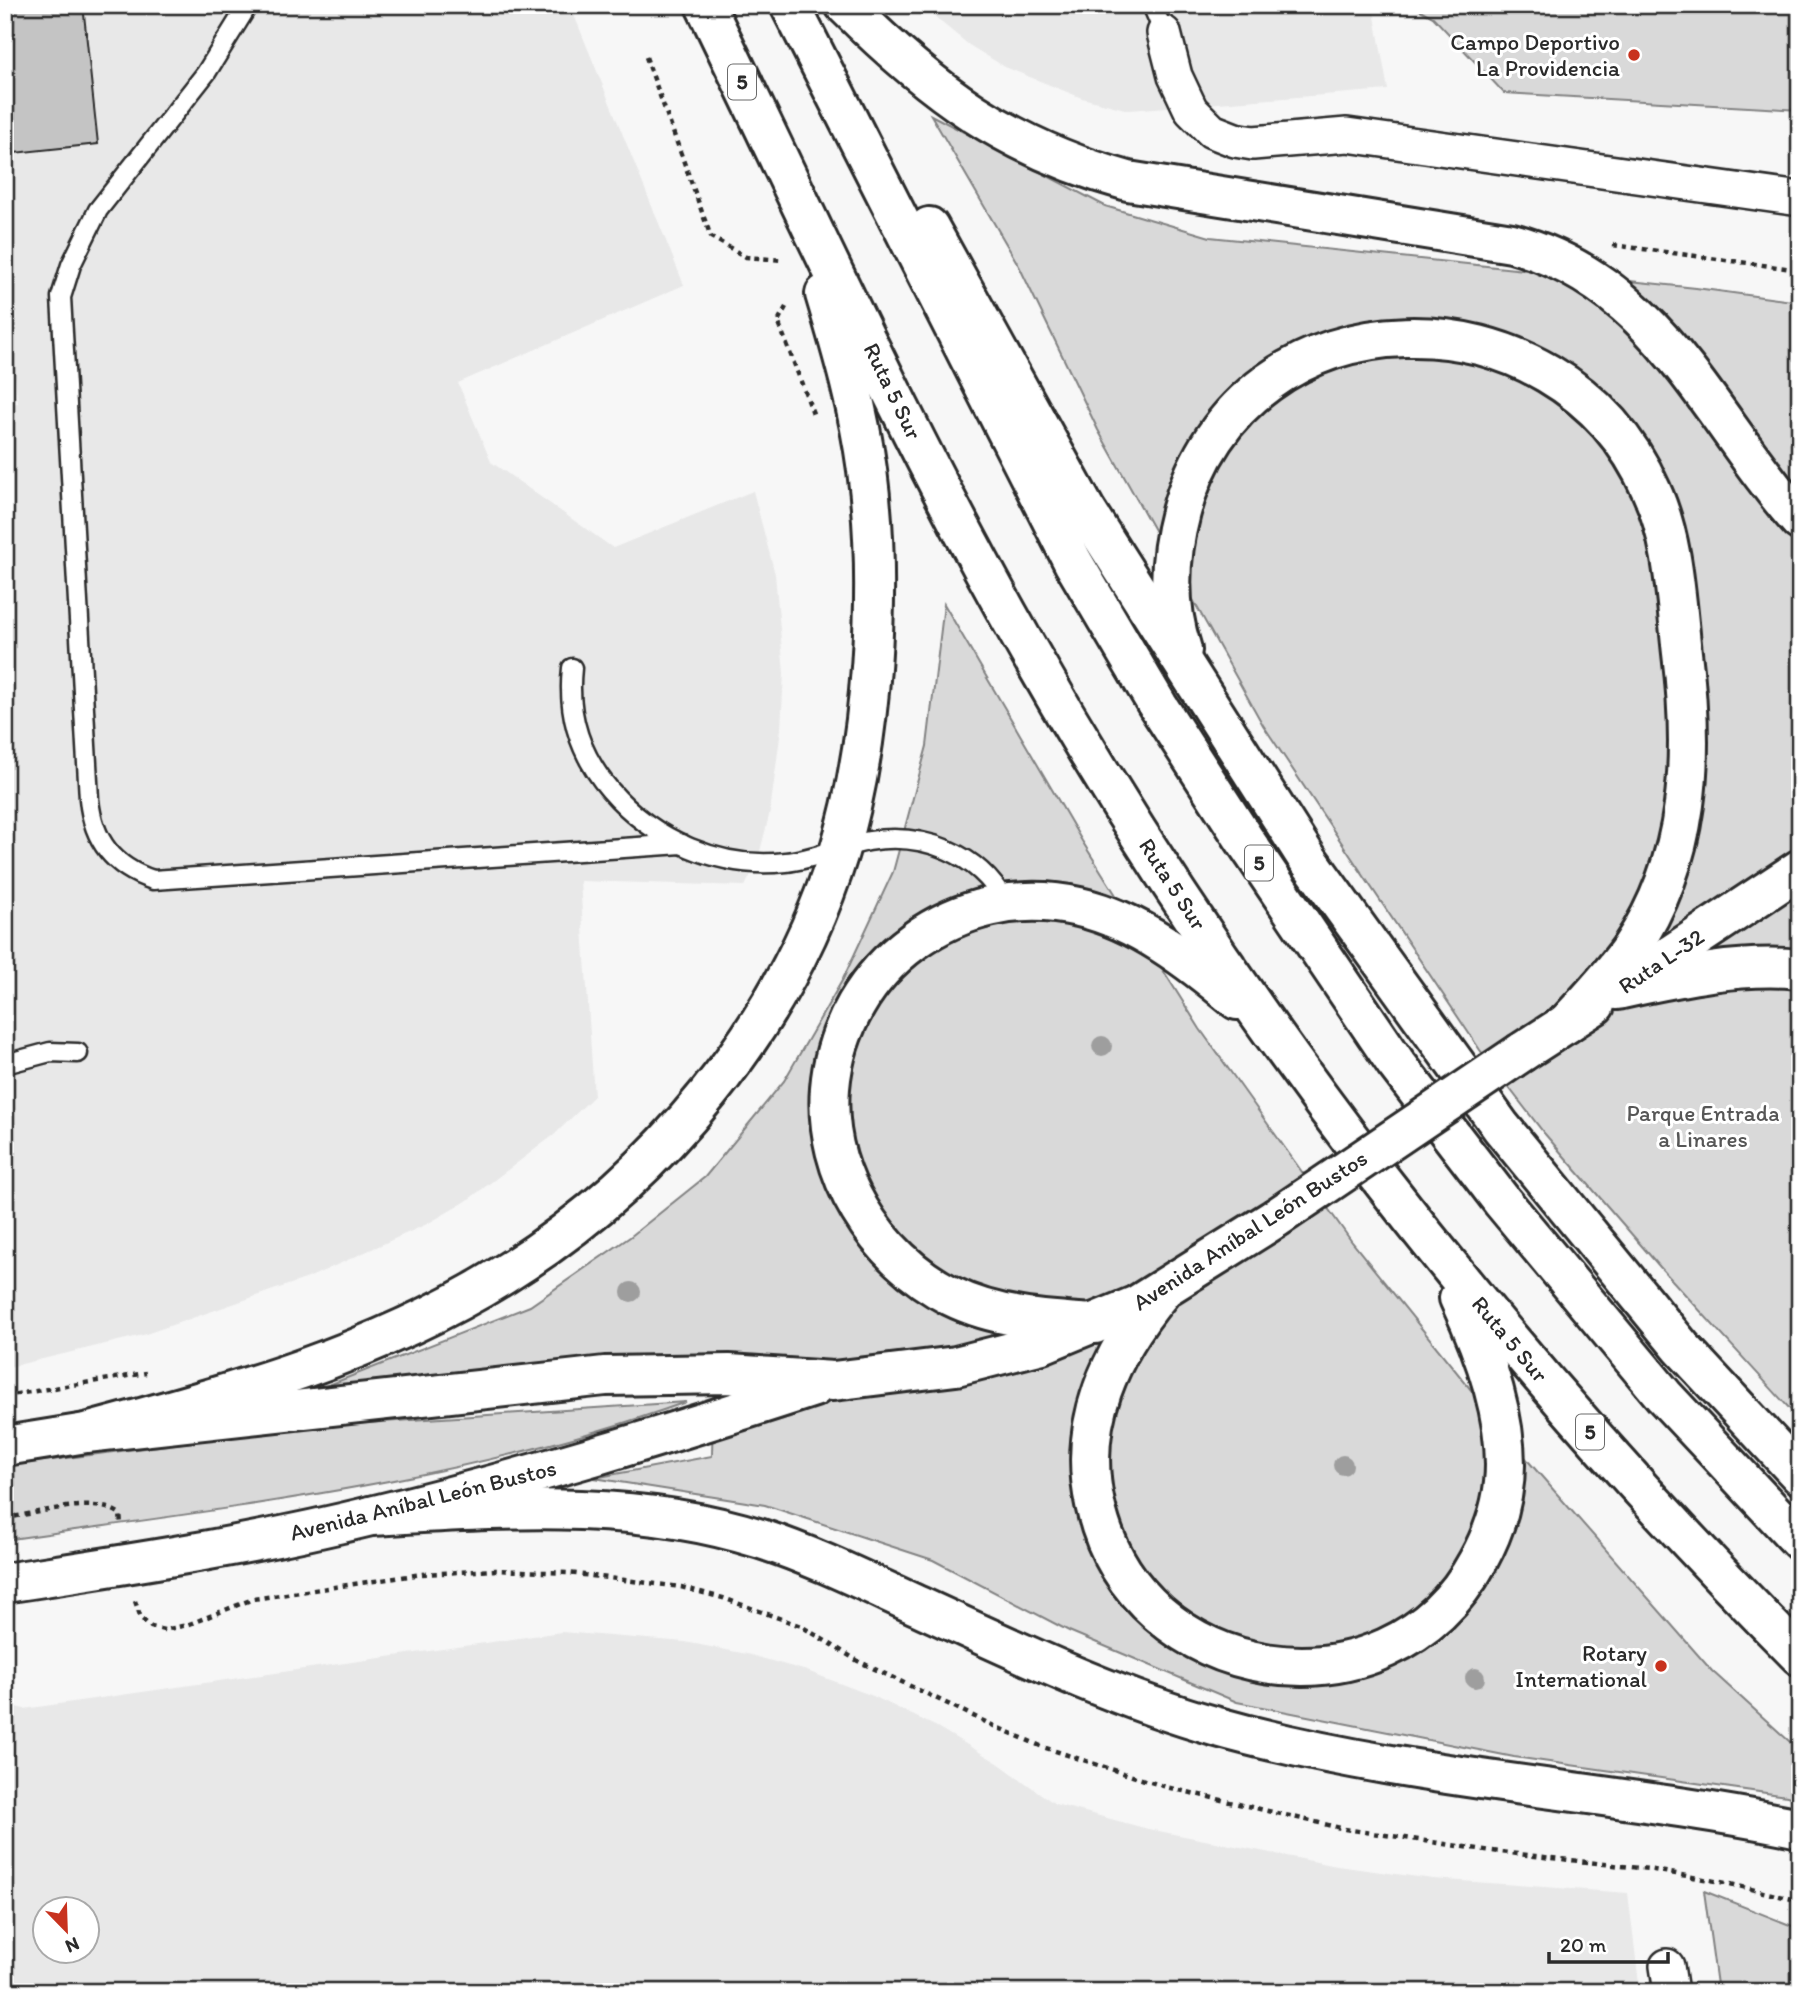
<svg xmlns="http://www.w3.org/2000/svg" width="1805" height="1997" font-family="Itim,sans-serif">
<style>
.built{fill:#e8e8e8;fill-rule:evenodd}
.green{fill:#d9d9d9;stroke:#828282;stroke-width:2}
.building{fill:#c4c4c4;stroke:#2b2b2b;stroke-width:2}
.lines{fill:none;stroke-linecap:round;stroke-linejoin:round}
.lane-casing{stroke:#2b2b2b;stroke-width:23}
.street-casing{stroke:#2b2b2b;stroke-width:38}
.secondary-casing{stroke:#2b2b2b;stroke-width:44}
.primary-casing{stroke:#2b2b2b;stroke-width:44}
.highway-casing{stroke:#2b2b2b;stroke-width:44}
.path{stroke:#2b2b2b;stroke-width:4.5;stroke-dasharray:5 5;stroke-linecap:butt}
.lane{stroke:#fff;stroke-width:18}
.street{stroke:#fff;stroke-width:33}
.secondary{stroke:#fff;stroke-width:38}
.primary{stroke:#fff;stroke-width:38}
.highway{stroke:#fff;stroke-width:38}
.primary-bridge-casing{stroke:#2b2b2b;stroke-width:44;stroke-linecap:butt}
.primary-bridge{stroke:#fff;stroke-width:38}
.tree{fill:#9e9e9e}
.poi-dot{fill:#c8321e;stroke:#fff;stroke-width:2.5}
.labels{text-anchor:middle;stroke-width:6;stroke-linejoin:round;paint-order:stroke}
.shield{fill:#fff;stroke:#6b6b6b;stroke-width:2}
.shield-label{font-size:21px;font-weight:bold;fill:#2b2b2b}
.poi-label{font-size:23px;fill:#2b2b2b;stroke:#fff;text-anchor:end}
.street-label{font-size:23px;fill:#2b2b2b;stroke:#fff}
.park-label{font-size:23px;fill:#565656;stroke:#fff}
</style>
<rect width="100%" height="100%" fill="#f7f7f7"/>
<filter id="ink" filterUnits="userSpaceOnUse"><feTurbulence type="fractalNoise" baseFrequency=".0143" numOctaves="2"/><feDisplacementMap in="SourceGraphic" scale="14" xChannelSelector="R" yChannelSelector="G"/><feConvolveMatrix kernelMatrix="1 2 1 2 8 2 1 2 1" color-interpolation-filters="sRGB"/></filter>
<g filter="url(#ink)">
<g class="built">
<path d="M5,5h565l114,280 -226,98 33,79 122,86 140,-57 22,83 9,99 -3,56 -11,83 -13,51 -12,23 -165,-5 14,215 -40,39 -89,67 -38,22 -119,54 -165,57 -138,33v-963l13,-2 -13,-120z"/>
<path d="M920,5h453l15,85 -259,20 -47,-12 -77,-31 -36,-22z"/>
<path d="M561,1632l124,10 62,12 60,17 66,25 64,31 61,36 57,41 93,25 189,37 96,13 195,14 12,99h-1635v-288l19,5zM46,1910h42v42h-42z"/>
</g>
<g class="green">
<path d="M1411,5h389v105l-296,-17 -71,-76z"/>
<path d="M931,115l174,91 105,31 486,51 104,14v1118l-140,-153 -116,-134 -64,-83 -217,-325 -165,-295 -79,-164z"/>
<path d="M944,604l138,237 118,188 152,213 177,220 183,209 88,80v50l-13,-5 -273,-39 -277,-55 -168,-71 -136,-71 -168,-55 -171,-27 118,-22 2,-99 -398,33 214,-84 100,-69 75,-60 79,-96 59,-102 50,-107 34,-126z"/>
<path d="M686,1402c-219,79 -451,105 -681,138v-74l301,-39z"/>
<path d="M1704,1891l96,38v63h-82z"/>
</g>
<path class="building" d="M5,5h78l15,139 -93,10z"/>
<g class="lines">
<g class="lane-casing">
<g id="lane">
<path d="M248,5l-42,68 -108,137 -27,55 -10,32 28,502c4,41 24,68 64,81l529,-36"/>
<path d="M1152,5l12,28"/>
<path d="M572,668c-5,46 8,87 38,122 43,50 111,80 176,72 29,-3 55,-16 83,-21 54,-9 109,12 136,61"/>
<path d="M5,1064l45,-12 28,1"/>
</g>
</g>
<g class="street-casing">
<g id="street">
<path d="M1164,33l11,43 16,34 21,21 23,9 18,3 94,-8 453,64"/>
<path d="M1667,1966l4,26"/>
</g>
</g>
<g class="secondary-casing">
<path id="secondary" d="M1619,989l181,-120"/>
</g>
<g class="primary-casing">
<g id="primary">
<path d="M1522,1052l73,-47"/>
<path d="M5,1446l81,-13 519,-57 124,-2 104,7 123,-15 86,-22 95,-39 139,-87"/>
<path d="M5,1583c122,-19 245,-37 366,-67 150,-36 296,-81 443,-129"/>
</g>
</g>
<g class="highway-casing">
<g id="highway">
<path d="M705,5c104,213 201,430 318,636 210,372 476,713 777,1015"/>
<path d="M790,5l283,557 85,144 86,133 151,223 106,138 163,196 136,145"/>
<path d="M845,5c87,87 163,143 283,176l384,62c147,40 195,173 288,278"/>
<path d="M929,227l156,282 220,346 196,272 180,220 119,128"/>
<path d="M1182,650c-15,-45 -13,-93 -1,-138 62,-229 379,-230 470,-22 23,50 25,109 31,163 13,103 9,206 -51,295 -19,27 -43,52 -65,76"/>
<path d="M1617,990c60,-13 122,-27 183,-21"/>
<path d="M1161,1292c-51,61 -84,131 -66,212 39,183 294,223 383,57 16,-29 27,-63 27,-96 0,-57 -22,-116 -46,-167"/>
<path d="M1095,1324c-49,-3 -100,-6 -144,-28 -75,-38 -128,-123 -121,-208 10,-122 130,-209 249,-181 59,13 113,55 158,93"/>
<path d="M86,1433c143,-38 290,-79 417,-158 154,-95 282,-249 336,-423 34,-110 43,-268 28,-382 -8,-60 -25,-119 -42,-176"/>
<path d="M370,1516c131,-7 264,-18 391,23 52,17 101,41 151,64 99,45 197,93 302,123 191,54 392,63 586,102"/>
</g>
</g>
<g class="path">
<path d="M646,57l65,180 35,20 36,3"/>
<path d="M1613,245l187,25"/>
<path d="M786,307l-8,14 36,95"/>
<path d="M5,1396l141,-23"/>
<path d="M5,1518c32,-4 89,-23 115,-4l1,10"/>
<path d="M135,1601l6,17 10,9 13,3 23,-5 66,-26 169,-25 74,-4 72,3 113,14 42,11 78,28 57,35 136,65 49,21 123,40 179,42 147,22 156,18 78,14 74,18"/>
</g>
<use href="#lane" class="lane"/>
<use href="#street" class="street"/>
<use href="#secondary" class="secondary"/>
<use href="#primary" class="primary"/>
<use href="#highway" class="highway"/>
<g class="primary-bridge-casing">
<path id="primary-bridge" d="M1276,1218l246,-166"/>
</g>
<use href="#primary-bridge" class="primary-bridge"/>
</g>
<g class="tree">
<circle cx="1102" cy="1046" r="10"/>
<circle cx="631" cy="1292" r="10"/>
<circle cx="1343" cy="1465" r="10"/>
<circle cx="1475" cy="1678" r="10"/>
</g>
</g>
<g class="poi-dot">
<circle cx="1634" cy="55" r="7"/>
<circle cx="1661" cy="1666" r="7"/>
</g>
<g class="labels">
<g class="shield">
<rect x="728" y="64.5" width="28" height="35" rx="5"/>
<rect x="1245" y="845.5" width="28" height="35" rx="5"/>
<rect x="1576" y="1414.5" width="28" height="35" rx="5"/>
</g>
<g class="shield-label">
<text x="742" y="89">5</text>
<text x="1259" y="870">5</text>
<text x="1590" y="1439">5</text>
</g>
<g class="poi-label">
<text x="1620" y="50">Campo Deportivo<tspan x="1620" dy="26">La Providencia</tspan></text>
<text x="1647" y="1661">Rotary<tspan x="1647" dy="26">International</tspan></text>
</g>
<g class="street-label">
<text transform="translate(893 391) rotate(64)" y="8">Ruta 5 Sur</text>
<text transform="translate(1173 884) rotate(57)" y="8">Ruta 5 Sur</text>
<text transform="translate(1661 961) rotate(-34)" y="8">Ruta L-32</text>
<text transform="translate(1250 1230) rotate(-33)" y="8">Avenida Aníbal León Bustos</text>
<text transform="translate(1510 1339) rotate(50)" y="8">Ruta 5 Sur</text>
<text transform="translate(423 1500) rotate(-14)" y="8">Avenida Aníbal León Bustos</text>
</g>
<g class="park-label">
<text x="1703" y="1121">Parque Entrada<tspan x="1703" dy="26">a Linares</tspan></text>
</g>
</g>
<rect width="1805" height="1997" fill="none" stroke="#fff" stroke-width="28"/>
<rect x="14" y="14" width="1777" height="1969" fill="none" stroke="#2b2b2b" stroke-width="2.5" filter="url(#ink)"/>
<g transform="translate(66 1930) rotate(157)"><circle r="33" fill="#ffffff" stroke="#aaaaaa" stroke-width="2"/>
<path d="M0-5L12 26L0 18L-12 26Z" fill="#c8321e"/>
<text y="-10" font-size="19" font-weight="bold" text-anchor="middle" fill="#2b2b2b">N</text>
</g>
<path d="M1549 1952v10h119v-10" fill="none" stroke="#2b2b2b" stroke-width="3.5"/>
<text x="1560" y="1952" font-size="21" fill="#2b2b2b" stroke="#ffffff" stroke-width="5" paint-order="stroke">20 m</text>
</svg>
